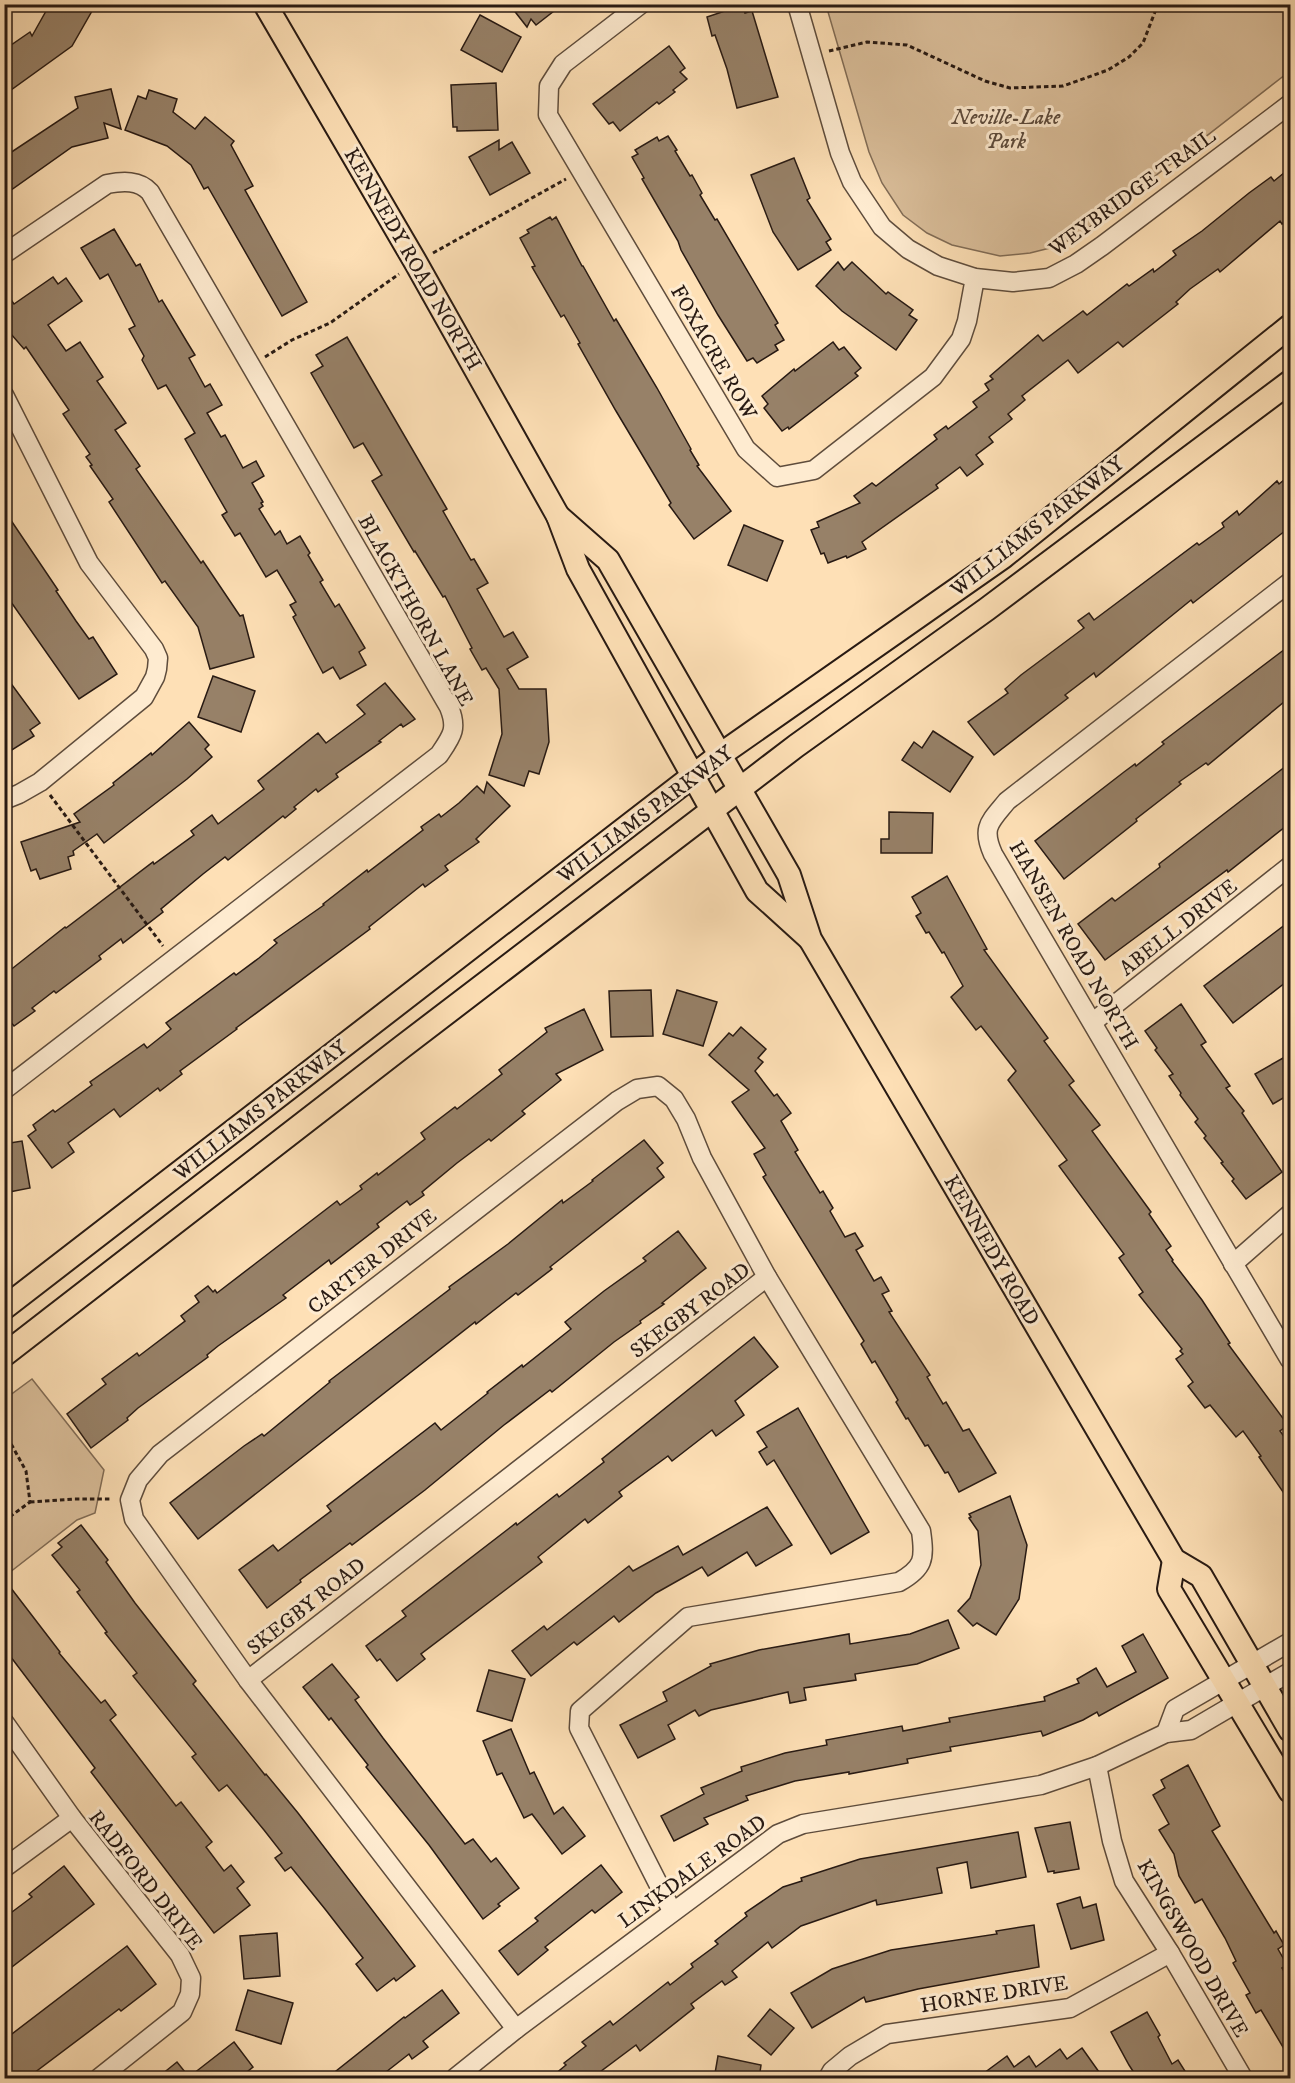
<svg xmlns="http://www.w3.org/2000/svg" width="1295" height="2083" font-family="'IM FELL DW Pica',serif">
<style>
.green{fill:#dabe9a;stroke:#816c56;stroke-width:1.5}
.building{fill:#978168;stroke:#281a13;stroke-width:1.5}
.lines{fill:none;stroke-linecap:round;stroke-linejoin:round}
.minor-casing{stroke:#5e4c3c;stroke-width:21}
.major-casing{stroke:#281a13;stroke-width:26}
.path{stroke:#281a13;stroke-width:3;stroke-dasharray:4.5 3;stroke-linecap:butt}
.minor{stroke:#feebd0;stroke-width:18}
.major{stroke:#fee0b6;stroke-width:22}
.labels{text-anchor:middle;stroke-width:6;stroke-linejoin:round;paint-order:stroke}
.park-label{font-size:21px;font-style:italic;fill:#5d4b3c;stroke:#feebd0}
.street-label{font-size:21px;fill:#281a13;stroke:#feebd0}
</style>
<rect width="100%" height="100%" fill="#fee0b6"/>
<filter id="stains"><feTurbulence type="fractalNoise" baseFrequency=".00333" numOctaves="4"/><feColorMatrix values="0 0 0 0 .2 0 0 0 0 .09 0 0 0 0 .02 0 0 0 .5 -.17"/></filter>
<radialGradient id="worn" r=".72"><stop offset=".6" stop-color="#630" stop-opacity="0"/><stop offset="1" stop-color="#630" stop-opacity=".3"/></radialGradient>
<g class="green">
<path d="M826,5h464v66l-212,165 -24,11 -24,6 -30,3 -48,-11 -25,-12 -24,-18 -21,-32 -13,-31z"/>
<path d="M32,1379l72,91 -9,43 -18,7 -72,56v-177z"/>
</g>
<g class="building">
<path d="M50,4h46l-24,42 -68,49v-45l26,-18 2,4z"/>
<path d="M509,4h54l-27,21 -5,-6 -4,8z"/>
<path d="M738,4h5l2,9 7,-2 26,86 -41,11 -10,-39 -12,-34 -3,1 -5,-19 21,-7v-2z"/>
<path d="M480,15l41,22 -19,35 -41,-22z"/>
<path d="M669,46l16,22 -5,4 7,7 -14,11 2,2 -16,12 -2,-2 -37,29 -7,-9 -4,2 -16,-20z"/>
<path d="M496,83l2,47 -41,1v-4h-4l-2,-42z"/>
<path d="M111,89l10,40 -17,-6 4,15 -36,9 -68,48v-38l74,-49 -3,-11z"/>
<path d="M149,90l28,9 -4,13 22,17 10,-12 29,24 -3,4 22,41 -8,4 62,112 -25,14 -74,-129 -4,2 -13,-24 -24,-19 -42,-16 13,-34 8,3z"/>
<path d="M668,136l9,14 -2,1 15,25 2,-1 10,18 -2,2 15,25 2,-1 61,104 -3,2 9,15 -9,5 3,5 -21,13 -4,-5 -6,3 -29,-46 -37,-65 -3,-9 -36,-62 2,-1 -12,-21 6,-3 -3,-4 22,-13 2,4z"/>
<path d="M499,140v10l13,-8 18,31 -40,22 -21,-38z"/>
<path d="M794,158l16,40 -3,2 24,39 -5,3 5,8 -33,20 -25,-38 -22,-57z"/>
<path d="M1290,168v49l-8,7 -2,-3 -60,51 -2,-3 -28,20 -14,13 2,2 -55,43 -5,-5 -40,31 -10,-13 -46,36 3,4 -17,14 4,5 -23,18 4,5 -17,13 7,9 -16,12 -7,-9 -24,18 2,3 -76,54 4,7 -19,9 -1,-2 -18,7 -4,-10 -3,1 -10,-24 8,-3 -2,-5 43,-19 -6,-7 18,-13 4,3 61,-47 -3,-4 12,-9 2,3 29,-22 -4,-5 16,-12 -4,-6 8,-5 -3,-3 48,-41 5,6 40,-30 4,4 40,-31 2,2 24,-17 1,3 22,-17 -3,-4 29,-20 47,-38 22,-16 3,4z"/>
<path d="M550,217l2,3 4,-3 26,49h1l31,55 2,-2 41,69 34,61 -1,1 9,15 -2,1 34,45 -37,28 -25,-34 2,-2 -55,-92 -38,-67 2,-1 -16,-28 -3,2 -29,-50 3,-1 -15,-28 9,-5 -2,-3z"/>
<path d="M114,229l22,37 4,-2 19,38 3,-2 25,42 8,13 -6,3 16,29 5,-3 12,21 -15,8 14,24 4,-2 18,33 13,-7 8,15 -12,7 11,19 -2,1 2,3 -4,3 16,26 5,-4 7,13 13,-8 10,17 -2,2 15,25 -3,2 15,25 4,-3 26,44 -6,4 7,13 -26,14 -7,-12 -10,6 -30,-56 3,-2 -6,-10 6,-3 -19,-32 -11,7 -26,-44 -5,3 -13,-21 5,-3 -42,-73 10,-6 -29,-48 -8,4 -16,-29 2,-4 -15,-27 6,-3 -27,-52 -8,5 -19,-31z"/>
<path d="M838,262l6,8 8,-8 34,32 2,-2 25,18 -4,5 8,5 -21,30 -54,-39 -26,-25z"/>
<path d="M53,277l5,7 8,-6 16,23 -34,24 18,26 14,-9 23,35 -6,4 29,42 -11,7 25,36 -4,3 65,94 2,-2 37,55 3,-1 11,42 -44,12 -12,-42 -33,-46 -3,2 -53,-81 4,-3 -23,-33 2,-1 -6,-8 4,-3 -27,-40 6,-4 -43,-63 -2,2 -20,-23v-36l10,14z"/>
<path d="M347,337l100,172 -4,2 28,49 3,-1 14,24 -11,6 27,48 9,-5 15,25 -21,12 12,20h27l3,53 -10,32 -10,-3 -5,15 -35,-11 13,-41 -3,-45 -13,-21 -4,2 -12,-21 2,-1 -27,-52 -2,1 -28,-46 -1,1 -42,-71 10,-6 -19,-32 -9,5 -43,-75 12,-7 -7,-11z"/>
<path d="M833,342l6,8 5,-3 17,21 -6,5 3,3 -69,53 -1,-2 -6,4 -18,-23 4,-4 -6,-8 32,-27 1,2z"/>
<path d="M1290,475v52l-97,76 -2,-3 -95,77 -2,-4 -29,22 3,3 -74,57 -26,-33 40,-29 -3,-4 16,-14 63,-47 -6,-7 11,-8 5,7 103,-77 2,2 25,-18 -2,-4 15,-12 2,4 38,-34 2,3z"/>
<path d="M4,510l54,80 -2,1 20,30 13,18 4,-2 24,37 -38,25 -75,-107v-16l6,-4 -6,-8z"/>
<path d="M744,525l39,16 -16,40 -39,-16z"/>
<path d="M1285,649l5,8v40l-82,68 -2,-2 -27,19 2,2 -45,35 1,2 -73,58 -29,-38 89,-69 11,-8 1,2 28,-22 -2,-2z"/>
<path d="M4,674l36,49 -10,7 4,6 -30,19z"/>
<path d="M213,676l42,15 -14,41 -43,-15z"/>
<path d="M385,683l30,36 -12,8 -2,-3 -22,17 2,1 -45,32 2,3 -20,15 -2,-3 -22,18 2,2 -11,9 -2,-2 -55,44 -3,-3 -22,17 -42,35 2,3 -40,31 -2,-4 -22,17 2,3 -45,34 -2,-2 -22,17 3,3 -21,15 -4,-5 -6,5v-51l61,-48 1,1 87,-66 1,2 40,-29 -3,-4 21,-16 6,9 46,-35 -6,-8 60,-48 8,10 39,-29 -8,-9z"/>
<path d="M189,722l20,23 -4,4 7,8 -25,22 -83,64 -7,-9 -24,17 1,4 -6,2 3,12 -31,10 -4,-10 -5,2 -10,-29 59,-20 -6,-8 40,-29 -1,-2 38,-30 1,2z"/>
<path d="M933,731l40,26 -23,35 -48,-32 12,-18 8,6z"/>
<path d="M1290,763v60l-62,49 -1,-2 -122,90 -27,-36 34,-26 3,3 45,-34 -1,-3z"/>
<path d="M487,782l23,24 -34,33 3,3 -34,24 3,4 -23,17 -2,-3 -54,43 1,2 -134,99 1,1 -57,42 2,3 -22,17 -2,-3 -38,29 -6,-8 -46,34 6,9 -22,16 -24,-32 8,-6 -3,-5 20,-15 2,2 37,-27 -2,-3 54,-38 3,4 24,-19 -5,-6 68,-50 2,2 23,-17 18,-15 -3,-3 50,-35 -1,-1 44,-34 1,2 55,-42 -2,-3 18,-13 2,3 18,-14 18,-17 7,7z"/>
<path d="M889,812l44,1 -1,40h-51v-14h8z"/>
<path d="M947,876l40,73 -3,1 64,88 -4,3 30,40 -5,4 31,40 -8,6 59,81 -2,2 22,32 -5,4 7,10 -1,1 30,39 28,43 -2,1 60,81 -8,6 10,14v57l-31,-45 2,-1 -18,-25 -7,6 -26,-32 -5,3 -17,-22 5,-4 -17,-23 7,-5 -3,-3 2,-2 -43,-54 4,-3 -24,-34 5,-4 -65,-88 8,-6 -59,-80 8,-9 -35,-45 -5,4 -25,-33 12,-11 -19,-34 -2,1 -13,-21 -3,1 -10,-17 5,-3 -9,-16z"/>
<path d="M1290,921v58l-57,44 -29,-37z"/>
<path d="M651,990l2,46 -42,1 -2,-46z"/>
<path d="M677,990l40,12 -14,44 -40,-12z"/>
<path d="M1181,1004l25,38 -5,3 29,41 -4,2 18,23 -2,2 40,59 -36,27 -14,-18 2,-2 -13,-16 2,-1 -19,-24 2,-2 -11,-14 3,-3 -18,-24 1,-2 -12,-17 4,-2 -18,-24 2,-2 -12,-17z"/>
<path d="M584,1009l19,41 -47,24 5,6 -39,31 3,3 -34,27 -2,-2 -32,24 -35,29 2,3 -14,10 -3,-4 -30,23 2,3 -48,37 -2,-4 -46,35 3,3 -68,48 -11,9 1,2 -70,51 -11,10 1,2 -37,28 -24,-34 39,-30 -4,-5 35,-26 2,3 46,-35 -4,-5 18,-14 -4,-6 13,-10 5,6 2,-2 2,3 120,-92 3,4 22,-16 -2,-3 17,-13 1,2 47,-36 -4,-6 34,-26 2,2 45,-35 -3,-4 48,-38 -2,-4z"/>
<path d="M741,1027l25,22 -8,9 5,4 -8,9 19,25 3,-2 14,19 -10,8 17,29 -3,2 25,41 3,-2 10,17 -3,3 15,26 10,-4 8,13 -7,4 18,31 7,-4 8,14 -7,3 10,17 -3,1 41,63 -3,2 16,27 3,-2 17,29 6,-2 27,44 -37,19 -11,-20 -3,1 -17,-28 -3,1 -17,-28 -2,1 -10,-17 2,-2 -23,-39 -3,2 -11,-19 3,-3 -101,-164 3,-2 -12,-21 11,-6 -33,-46 17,-12 -40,-35 20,-22 4,3z"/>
<path d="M1283,1058l7,12v24l-17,10 -18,-30z"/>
<path d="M644,1140l19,23 -6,5 7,9 -114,90 2,2 -34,26 -2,-2 -40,31 -1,-2 -277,217 -28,-36 74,-57 18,-12 2,2 66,-54 -1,-1 121,-92 -1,-2 59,-43 54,-44 1,3 30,-22 -1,-1z"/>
<path d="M22,1141l8,47 -26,5v-49z"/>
<path d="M678,1231l28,37 -44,35 2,1 -24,17 1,2 -27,19 -62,50 -2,-2 -46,35 -79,65 -73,55 -2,-2 -50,37 1,2 -34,26 -28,-38 34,-25 5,6 53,-40 -4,-5 108,-83 6,7 47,-37 -1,-1 35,-27 1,2 48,-38 -6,-7 39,-31 42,-30 -3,-3z"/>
<path d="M754,1337l24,30 -43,34 9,14 -28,21 -4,-6 -40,31 -4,-5 -49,36 3,4 -34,27 -3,-4 -47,38 4,5 -121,92 4,5 -28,22 -17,-22 -3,2 -11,-15 40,-30 -4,-5 114,-88 1,2 40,-31 2,3 45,-35 -2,-3z"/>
<path d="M798,1408l71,124 -38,22 -57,-94 -7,5 -8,-13 8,-5 -10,-15z"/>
<path d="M1010,1496l17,49 -8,54 -23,36 -19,-12 -4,3 -15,-15 12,-13 11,-33 -3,-34 -9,-13 2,-1 -2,-3z"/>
<path d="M767,1507l25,38 -36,21 -9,-14 -39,24 -6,-9 -46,26 -37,29 -5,-6 -37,29 -3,-3 -43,34 -19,-25 32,-25 3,4 82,-64 4,5 45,-25 5,9z"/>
<path d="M81,1525l27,35 -2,2 29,41 61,78 -3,3 72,91 1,-1 32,39 117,153 -19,15 -2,-3 -17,13 -21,-27 7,-6 -38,-49 -34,-42 -6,4 -10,-13 7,-5 -18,-23 -37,-45 -8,6 -27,-34 4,-3 -63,-78 4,-3 -32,-40 2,-1 -30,-40 3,-2 -28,-35 10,-8 -4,-4z"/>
<path d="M4,1579l56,73 -1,1 42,50 4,-3 11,15 -6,5 66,86 5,-4 31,40 -6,5 18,24 7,-6 13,17 -7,6 13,17 -36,28 -123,-161 4,-4 -91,-120z"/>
<path d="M948,1620l11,28 -42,16 -62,10 1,6 -52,8 2,12 -16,3 -2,-11 -77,18 -12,6 -4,-6 -27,15 7,14 -37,19 -18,-33 47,-24 -4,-9 48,-26 -1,-2 49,-14 90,-16 1,10 60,-10z"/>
<path d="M1143,1634l25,44 -69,38 -2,-4 -14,8 -40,16 -2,-5 -50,9 -41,7 1,4 -44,8 1,4 -59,11v-2l-54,9 -49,15 2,4 -44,18 4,6 -34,17 -13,-25 43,-22 -3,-6 41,-17 -1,-4 44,-14 42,-8 -1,-5 76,-14 1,5 47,-9 -1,-4 96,-17 -1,-4 35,-14 -2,-4 19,-11 11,19 29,-15 -14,-26z"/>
<path d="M332,1664l27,33 -4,3 28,38 82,106 8,-5 18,23 5,-4 23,30 -21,16 2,2 -17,13 -54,-74 -63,-78 2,-2 -37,-47 -2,2 -26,-33z"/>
<path d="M489,1670l36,9 -13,42 -35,-10z"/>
<path d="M511,1729l19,45 4,-2 20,42 9,-7 22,29 -23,18 -30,-40 -8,4 -22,-45 -5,2 -14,-34z"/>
<path d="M1188,1765l32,61 -8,5 62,102 2,-2 8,14 -6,4 9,16 -5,3 8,14v77l-29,-49 -5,3 -10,-18 4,-2 -17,-30 3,-2 -11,-23 -23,-39 -7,4 -16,-27 -5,-22 -15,-24 10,-6 -16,-29 12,-7 -4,-8z"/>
<path d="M1070,1822l9,47 -25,4v-2l-6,1 -13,-44z"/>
<path d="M1018,1832l8,45 -55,11 -4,-26 -30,6 5,25 -65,12 -1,-5 -75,26 -29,22 -4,-6 -36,29 5,6 -12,8 -3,-4 -31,23 3,4 -54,43 -4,-6 -36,27 5,7h-56l17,-14 -2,-2 22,-17 -4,-4 28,-21 3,4 55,-43 2,3 23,-18 -2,-3 27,-20 -3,-3 32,-25 -2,-3 38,-26 19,-6 -1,-3 59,-19z"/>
<path d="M601,1865l21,27 -27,21 -3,-3 -47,37 3,3 -30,25 -19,-24 39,-30 -3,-3z"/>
<path d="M64,1866l30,38 -90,69v-55l28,-21 -3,-3z"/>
<path d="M1080,1897l3,11 13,-4 8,36 -33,9 -14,-45z"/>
<path d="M1034,1925l5,42 -121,22 -52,13 -2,-5 -52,31 -21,-35 41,-24 59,-19 106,-16 -1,-3z"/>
<path d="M277,1933l3,43 -36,3 -4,-43z"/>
<path d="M127,1946l29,38 -35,27 -2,-2 -93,70h-22v-39z"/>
<path d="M248,1990l45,13 -12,41 -45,-14z"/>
<path d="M442,1990l17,23 -36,28 5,6 -16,12 -3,-5 -32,25h-51l78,-62 1,1z"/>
<path d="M770,2009l24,19 -23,27 -23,-19z"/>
<path d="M1147,2012l13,23 -2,2 14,27 6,-4 12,19h-52l-9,-14 -18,-33z"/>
<path d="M234,2042l19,25 -15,12h-82l21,-17 12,15z"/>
<path d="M1082,2048l22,31h-128l31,-23 7,11 15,-11 7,11 24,-18 7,10z"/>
<path d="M718,2056l43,9 -2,14h-45z"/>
</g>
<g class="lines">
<g class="minor-casing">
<g id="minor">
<path d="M641,4l-78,60 -14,22 -1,29 198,334 31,28 37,-7 119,-93 28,-38 6,-18 8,-43"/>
<path d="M797,4l43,149 12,29 30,45 26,22 30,17 37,12 38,4 36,-4 27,-14 26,-18 188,-142"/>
<path d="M4,254l103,-70c16,-3 32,-4 43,8l299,515c9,22 3,29 -10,48l-435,335"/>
<path d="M4,395l85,168 65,86 4,9 -1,11 -2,8 -11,20 -104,85 -21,12 -10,4 -5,-2"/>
<path d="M1290,582l-283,219c-17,21 -26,26 -14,53l297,506"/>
<path d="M1093,1022l197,-156"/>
<path d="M1233,1264l57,-50"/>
<path d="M248,1680l519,-403"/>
<path d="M4,1722l68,96 108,137 11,23 -1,16 -8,18 -83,66"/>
<path d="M1166,1733l9,-24 115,-67"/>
<path d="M1097,1766l15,75 12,40 46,72 73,125"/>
<path d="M4,1868l68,-50"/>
<path d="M516,2029l-268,-349 -114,-161 -4,-19 8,-20 22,-26 457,-353 20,-12 21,-3 16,13 12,20 16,39 65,119 154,254c4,28 3,37 -22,51l-211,35 -108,94 -1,17 93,183"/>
<path d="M455,2078l61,-49 262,-195 25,-10 238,-39 56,-19 69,-33 25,-3 99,-58"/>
<path d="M828,2078l4,-7 18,-15 37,-22 183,-26 100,-55"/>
</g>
</g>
<g class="major-casing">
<g id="major">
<path d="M265,4l151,259 142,253 20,53 179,322 52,47"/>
<path d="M558,516l50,44 181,315 21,64 364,621 27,16 89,154"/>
<path d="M4,1308l716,-553 283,-198 287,-231"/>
<path d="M4,1355l398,-308 394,-301 191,-137 303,-227"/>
<path d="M1174,1560l-5,29 121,202"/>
</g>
</g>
<g class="path">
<path d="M829,51l38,-9 40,3 78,36 25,7 53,-2 45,-16 21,-13 14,-14 15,-39"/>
<path d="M433,253l133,-74"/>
<path d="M265,357l27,-17 38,-17 69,-49"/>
<path d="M50,795l113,151"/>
<path d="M4,1431l22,40 4,31 -26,19"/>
<path d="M30,1502l44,-3h38"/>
</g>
<use href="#minor" class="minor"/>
<use href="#major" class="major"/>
</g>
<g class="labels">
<g class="park-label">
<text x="1006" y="124">Neville-Lake<tspan x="1006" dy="24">Park</tspan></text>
</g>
<g class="street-label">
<text transform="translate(1132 192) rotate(-36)" y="7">WEYBRIDGE TRAIL</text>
<text transform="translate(413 259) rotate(60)" y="7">KENNEDY ROAD NORTH</text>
<text transform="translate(714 352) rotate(60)" y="7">FOXACRE ROW</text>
<text transform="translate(1037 526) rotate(-38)" y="7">WILLIAMS PARKWAY</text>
<text transform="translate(416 610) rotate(61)" y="7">BLACKTHORN LANE</text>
<text transform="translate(645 814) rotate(-37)" y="7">WILLIAMS PARKWAY</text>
<text transform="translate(1178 927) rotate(-38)" y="7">ABELL DRIVE</text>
<text transform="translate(1074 945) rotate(60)" y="7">HANSEN ROAD NORTH</text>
<text transform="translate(260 1110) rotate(-38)" y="7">WILLIAMS PARKWAY</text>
<text transform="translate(992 1250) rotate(60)" y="7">KENNEDY ROAD</text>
<text transform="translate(372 1261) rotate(-38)" y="7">CARTER DRIVE</text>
<text transform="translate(690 1310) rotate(-37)" y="7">SKEGBY ROAD</text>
<text transform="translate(306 1606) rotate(-38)" y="7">SKEGBY ROAD</text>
<text transform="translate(692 1871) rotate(-36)" y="7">LINKDALE ROAD</text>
<text transform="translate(146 1880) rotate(52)" y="7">RADFORD DRIVE</text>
<text transform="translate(1193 1948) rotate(60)" y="7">KINGSWOOD DRIVE</text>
<text transform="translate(994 1994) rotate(-9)" y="7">HORNE DRIVE</text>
</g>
</g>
<rect width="1295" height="2083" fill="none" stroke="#fee0b6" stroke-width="24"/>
<rect x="6" y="6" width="1283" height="2071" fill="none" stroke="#281a13" stroke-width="3"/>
<rect x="12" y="12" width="1271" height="2059" fill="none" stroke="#281a13" stroke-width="1.5"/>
<rect width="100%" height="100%" filter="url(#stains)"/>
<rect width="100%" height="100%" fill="url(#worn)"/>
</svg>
